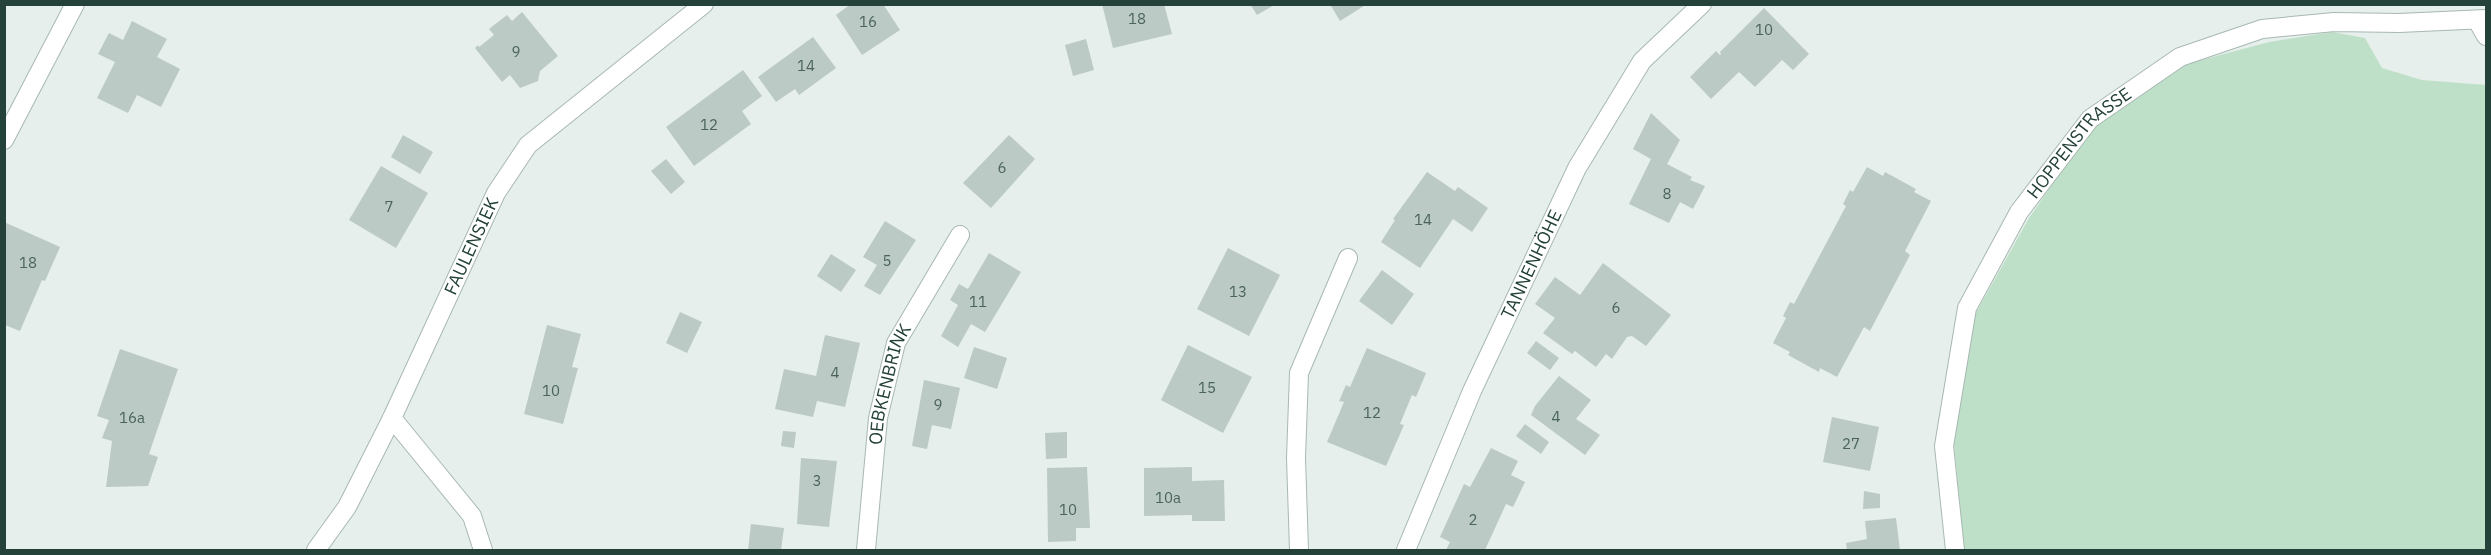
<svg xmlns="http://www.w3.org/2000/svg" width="2491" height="555" font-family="'IBM Plex Sans',sans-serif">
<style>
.green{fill:#bfe0c8}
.building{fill:#bbcac4}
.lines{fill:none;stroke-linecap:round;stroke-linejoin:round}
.service-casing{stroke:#a8b8b2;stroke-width:20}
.minor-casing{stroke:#a8b8b2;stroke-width:20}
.service{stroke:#fff;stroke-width:18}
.minor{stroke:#fff;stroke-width:18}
.labels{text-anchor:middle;stroke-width:4.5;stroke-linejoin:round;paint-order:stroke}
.number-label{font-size:15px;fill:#4a645c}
.street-label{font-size:18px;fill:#24423a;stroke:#f7fbf9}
</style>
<rect width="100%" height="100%" fill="#e6efeb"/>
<path class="green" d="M2332,32l33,6 17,30 40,12 64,5v465h-522l-10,-108 18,-122 57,-102 63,-90 91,-63 86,-23z"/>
<g class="building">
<path d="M851,4h32l17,26 -38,25 -26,-40z"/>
<path d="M1102,4h62l8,30 -59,14z"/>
<path d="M1250,4h26l-19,11z"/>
<path d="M1330,4h37l-27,17z"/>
<path d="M1764,8l45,46 -16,16 -11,-10 -27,27 -16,-15 -28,27 -21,-22 26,-26 4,4 1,-1 -1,-2z"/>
<path d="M522,12l36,44 -18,15 -2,10 -18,7 -10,-13 -8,7 -27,-34 3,-3 1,2 15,-12 -5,-6 18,-14 5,6z"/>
<path d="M132,21l35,18 -10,18 23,12 -19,38 -24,-12 -9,18 -31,-15 18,-36 -17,-8 11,-21 14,7z"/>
<path d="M813,37l23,31 -37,27 -4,-6 -19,13 -18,-25z"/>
<path d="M1086,39l8,31 -21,6 -8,-31z"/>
<path d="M743,70l19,26 -20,15 9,13 -57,42 -28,-39z"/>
<path d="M1651,113l29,27 -13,24 25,13 -2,3 15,6 -12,23 -13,-7 -11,21 -40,-19 22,-45 -18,-10z"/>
<path d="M403,135l30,17 -13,22 -29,-17z"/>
<path d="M1009,135l26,24 -44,49 -28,-25z"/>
<path d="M666,159l19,23 -14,12 -20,-23z"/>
<path d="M381,166l47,27 -32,55 -47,-28z"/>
<path d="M1867,167l16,9 2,-4 31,17 -2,3 17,9 -26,50 5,4 -40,76 -6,-4 -27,50 -17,-9 -1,4 -31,-17 2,-3 -17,-9 13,-25 -3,-2 7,-14 4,2 52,-98 -3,-2 7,-14 3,2z"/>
<path d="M1427,172l28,19 3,-4 30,21 -16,24 -19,-13 -33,49 -39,-26 14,-22 -2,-1z"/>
<path d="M885,221l31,19 -36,55 -16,-9 13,-21 -14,-8z"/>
<path d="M4,222l56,25 -15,34 -3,-1 -22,51 -15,-6v-38l1,-4 -2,-1z"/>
<path d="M1228,248l52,27 -31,61 -52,-27z"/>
<path d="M989,253l32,19 -36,60 -14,-8 -13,23 -17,-11 17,-31 -8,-5 9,-16 9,5z"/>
<path d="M831,254l25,16 -15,22 -24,-16z"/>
<path d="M1603,263l68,52 -25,31 -14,-10 -5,1 -15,22 -6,-5 -10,13 -21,-16 -3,3 -29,-21 12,-15 -20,-14 20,-27 25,18z"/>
<path d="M1382,270l32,24 -22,31 -33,-24z"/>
<path d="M680,312l22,10 -15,31 -21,-10z"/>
<path d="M547,325l34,9 -9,33 6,1 -15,56 -39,-10z"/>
<path d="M825,335l35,8 -15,64 -28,-6 -4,16 -38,-8 9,-40 32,7z"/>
<path d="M1536,341l23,17 -9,12 -23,-17z"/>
<path d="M1188,345l64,32 -29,56 -62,-33z"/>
<path d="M974,347l33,11 -10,31 -33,-11z"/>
<path d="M1367,348l59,25 -10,24 -4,-2 -12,29 4,1 -18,41 -59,-24 17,-40 -5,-1 7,-16 4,2z"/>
<path d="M120,349l58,20 -29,85 9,3 -10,29 -42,1 6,-46 -10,-3 7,-18 -12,-4z"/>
<path d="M1559,376l32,24 -15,19 24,16 -15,20 -54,-40 4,-9z"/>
<path d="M924,380l36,8 -9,41 -19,-4 -5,24 -15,-3z"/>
<path d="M1832,417l47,10 -9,44 -47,-9z"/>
<path d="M1525,424l24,18 -8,12 -25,-18z"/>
<path d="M783,431l13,1 -2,16 -13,-2z"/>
<path d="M1067,432v26l-21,1 -1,-26z"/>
<path d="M1491,448l27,13 -7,14 14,7 -12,25 -7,-3 -21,46h-39l4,-8 -10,-5 24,-53 6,3z"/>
<path d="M801,458l36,3 -8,66 -32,-3z"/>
<path d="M1087,467l3,61h-14v13l-28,1 -1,-74z"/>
<path d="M1192,467v14l32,-1 1,41h-33v-6l-48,1v-48z"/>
<path d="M1864,491l16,3v14l-17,1z"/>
<path d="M1896,518l4,32h-53l-1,-7 21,-4 -2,-18z"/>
<path d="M751,524l33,4 -3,22h-33z"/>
</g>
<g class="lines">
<g class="service-casing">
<g id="service">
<path d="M2477,20l9,16"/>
<path d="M1299,550l-3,-92 3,-85 49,-115"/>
</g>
</g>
<g class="minor-casing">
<g id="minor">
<path d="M4,140l71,-136"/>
<path d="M392,418l80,98 11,34"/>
<path id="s1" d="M316,550l31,-43 45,-89 104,-225 32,-48 176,-141"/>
<path id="s2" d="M866,550l12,-132 18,-75 64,-108"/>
<path id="s3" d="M1406,550l66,-159 105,-223 65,-107 60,-57"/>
<path id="s4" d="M1955,550l-11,-104 23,-138 52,-96 71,-93 90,-62 82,-28 72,-7 65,1 87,-4"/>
</g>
</g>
<use href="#service" class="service"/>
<use href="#minor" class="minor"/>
</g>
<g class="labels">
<g class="number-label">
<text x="1137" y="24">18</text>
<text x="868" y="27">16</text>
<text x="1764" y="35">10</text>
<text x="516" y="57">9</text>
<text x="806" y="71">14</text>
<text x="709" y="130">12</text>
<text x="1002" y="173">6</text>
<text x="1667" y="199">8</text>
<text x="389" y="212">7</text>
<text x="1423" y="225">14</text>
<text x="887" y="266">5</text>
<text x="28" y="268">18</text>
<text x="1238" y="297">13</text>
<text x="978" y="307">11</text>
<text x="1616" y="313">6</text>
<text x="835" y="378">4</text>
<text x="1207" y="393">15</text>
<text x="551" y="396">10</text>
<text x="938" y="410">9</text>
<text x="1372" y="418">12</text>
<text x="1556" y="422">4</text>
<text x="132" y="423">16a</text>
<text x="1851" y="449">27</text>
<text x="817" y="486">3</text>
<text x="1168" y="503">10a</text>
<text x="1068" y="515">10</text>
<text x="1473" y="525">2</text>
</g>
<g class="street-label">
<text dy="6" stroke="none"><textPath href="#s4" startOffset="446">HOPPENSTRASSE</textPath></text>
<text dy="6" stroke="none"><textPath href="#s1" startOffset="342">FAULENSIEK</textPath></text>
<text dy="6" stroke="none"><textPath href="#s3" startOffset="312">TANNENHÖHE</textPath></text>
<text dy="6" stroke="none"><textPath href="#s2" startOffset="168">OEBKENBRINK</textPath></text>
</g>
</g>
<rect width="2491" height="555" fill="none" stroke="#24423a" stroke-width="12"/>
</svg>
